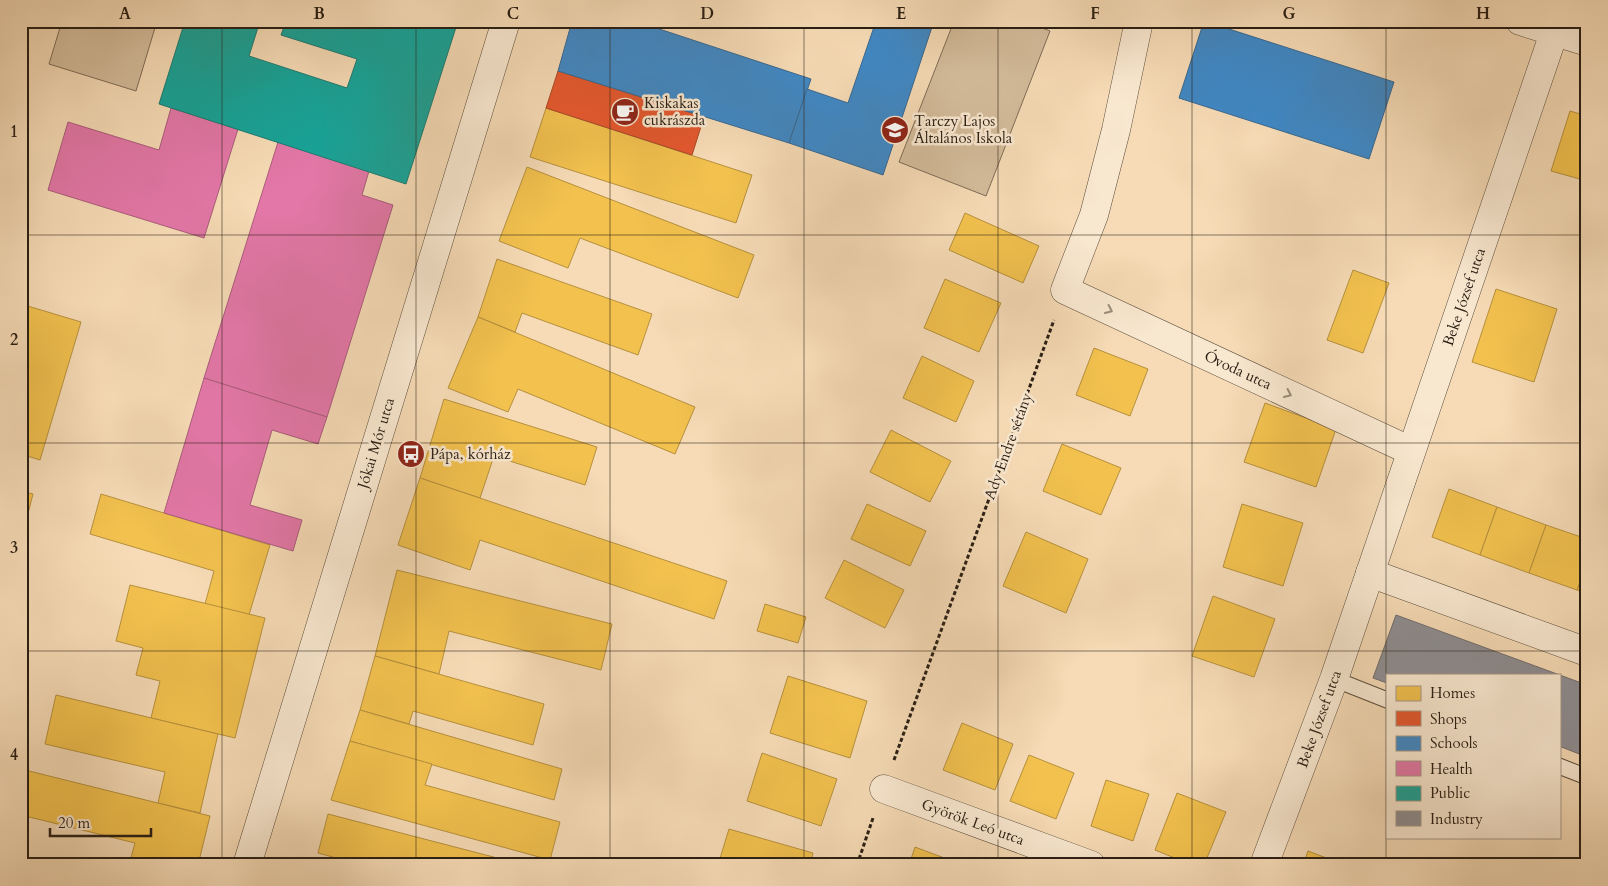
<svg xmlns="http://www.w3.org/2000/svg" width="1608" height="886" font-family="Cardo,serif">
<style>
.green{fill:#d3bb9a;stroke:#7e6c57}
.homes{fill:#f2c14e;stroke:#b6903d}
.shops{fill:#e4572e;stroke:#ac4626}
.schools{fill:#3f88c5;stroke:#386890}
.health{fill:#e377a8;stroke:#ab5c7c}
.public{fill:#17a398;stroke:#1c7b70}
.industry{fill:#8d8d92;stroke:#6f6c6c}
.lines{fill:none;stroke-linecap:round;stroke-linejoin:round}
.lane-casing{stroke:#5c4d3c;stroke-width:17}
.street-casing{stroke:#5c4d3c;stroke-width:29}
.path{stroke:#291e14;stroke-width:3;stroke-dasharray:4 2.5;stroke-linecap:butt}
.lane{stroke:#f9e8d0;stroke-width:15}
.street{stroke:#f9e8d0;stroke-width:28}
.oneway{stroke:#9b8d7b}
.grid{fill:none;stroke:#291e14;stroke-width:1;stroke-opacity:0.55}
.labels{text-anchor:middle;stroke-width:5;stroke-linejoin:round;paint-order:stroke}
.poi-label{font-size:15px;fill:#291e14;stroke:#f9e8d0;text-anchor:start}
.street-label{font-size:15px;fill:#291e14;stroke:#f9e8d0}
.neatline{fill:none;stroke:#291e14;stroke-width:2}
.grid-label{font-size:16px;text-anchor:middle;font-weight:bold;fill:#291e14}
</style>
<rect width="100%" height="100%" fill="#f6dbb6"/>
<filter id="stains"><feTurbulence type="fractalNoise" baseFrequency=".004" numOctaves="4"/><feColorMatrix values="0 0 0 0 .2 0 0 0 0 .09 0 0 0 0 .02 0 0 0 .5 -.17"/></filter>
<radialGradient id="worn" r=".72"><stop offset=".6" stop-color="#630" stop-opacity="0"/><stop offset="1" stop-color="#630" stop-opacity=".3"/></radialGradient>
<g class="green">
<path d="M62,21h95l-21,70 -87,-27z"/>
<path d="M954,21h71l25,10 -64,165 -87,-34z"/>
</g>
<g class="homes">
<path d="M546,108l206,67 -16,48 -206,-66z"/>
<path d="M1570,111l17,5v65l-36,-10z"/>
<path d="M527,167l227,88 -16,43 -158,-60 -12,30 -69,-27z"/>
<path d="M965,213l74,33 -16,37 -74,-33z"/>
<path d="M497,259l155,55 -14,41 -116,-42 -7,19 -37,-15z"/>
<path d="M1353,270l36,13 -26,70 -36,-13z"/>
<path d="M945,279l56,24 -22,49 -55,-24z"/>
<path d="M1496,289l61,20 -23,73 -62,-20z"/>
<path d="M21,304l60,18 -41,138 -19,-6z"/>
<path d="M478,317l217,90 -20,47 -157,-65 -10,23 -60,-24z"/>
<path d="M1094,348l54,21 -18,47 -54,-21z"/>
<path d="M922,356l52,25 -18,41 -53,-24z"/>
<path d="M444,399l153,48 -12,38 -91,-29 -14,42 -60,-20z"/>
<path d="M1265,403l71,26 -20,58 -72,-25z"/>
<path d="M891,430l60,31 -21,41 -60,-30z"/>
<path d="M1062,444l59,24 -20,47 -58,-24z"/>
<path d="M420,478l307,103 -13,38 -234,-79 -10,30 -72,-25z"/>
<path d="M1449,489l48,18 -17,48 -48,-18z"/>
<path d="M21,491l12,3 -12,47z"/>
<path d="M101,494l169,51 -21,70 -44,-11 9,-33 -124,-37z"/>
<path d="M867,504l59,27 -16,35 -59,-27z"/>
<path d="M1242,504l61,19 -20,63 -60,-19z"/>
<path d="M1497,507l49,18 -17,48 -49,-18z"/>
<path d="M1546,525l41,14v26l-10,25 -48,-17z"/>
<path d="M1026,532l62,27 -22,54 -63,-27z"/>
<path d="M844,560l60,30 -19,38 -60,-30z"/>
<path d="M1587,565v29l-10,-4z"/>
<path d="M397,570l215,54 -11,46 -152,-39 -10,43 -64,-18z"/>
<path d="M130,585l135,33 -30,120 -84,-20 9,-37 -24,-6 7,-27 -27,-7z"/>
<path d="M1213,596l62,23 -21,58 -62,-21z"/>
<path d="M765,604l41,13 -8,26 -41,-12z"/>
<path d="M375,656l169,48 -11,41 -120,-34 -4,13 -49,-14z"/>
<path d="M788,676l79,25 -17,57 -80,-25z"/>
<path d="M56,695l162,39 -18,79 -42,-10 7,-31 -120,-28z"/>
<path d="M360,710l202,59 -8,31 -204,-59z"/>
<path d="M962,723l51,21 -18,46 -52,-20z"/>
<path d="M350,741l82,23 -7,21 135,37 -10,38 -219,-60z"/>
<path d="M762,753l75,26 -16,47 -74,-25z"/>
<path d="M1029,755l45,18 -18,46 -46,-18z"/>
<path d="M21,769l189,47 -12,49h-69l6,-22 -114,-28z"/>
<path d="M1106,780l43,14 -16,47 -42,-15z"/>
<path d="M1177,793l49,19 -22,53h-12l-37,-15z"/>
<path d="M328,814l177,46 -1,5h-142l-44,-12z"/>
<path d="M729,829l84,24 -3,12h-92z"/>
<path d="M915,847l48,18h-54z"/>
<path d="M1308,851l37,14h-42z"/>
<path d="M311,858l23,7h-25z"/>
</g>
<path class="shops" d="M558,71l146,46 -12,38 -146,-47z"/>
<g class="schools">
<path d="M572,21h63l176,58 -22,64 -231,-72z"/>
<path d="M876,21h58l-51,154 -94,-32 18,-54 41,14z"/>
<path d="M1204,21l190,61 -25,77 -190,-61z"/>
</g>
<g class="health">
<path d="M171,108l67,21 -34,109 -156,-48 20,-68 91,28z"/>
<path d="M278,142l91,29 -7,24 31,10 -66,212 -123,-39z"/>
<path d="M204,378l123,39 -9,27 -46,-14 -22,75 52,15 -9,31 -129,-38z"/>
</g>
<path class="public" d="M185,21h75l-11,35 98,32 10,-29 -76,-24 5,-14h172l-52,163 -247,-80z"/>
<path class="industry" d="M1396,615l191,70v72l-28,-11v-71h-172v8l-14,-5z"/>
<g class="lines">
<g class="lane-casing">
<g id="lane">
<path d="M1334,679l53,21"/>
<path d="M1559,766l28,11"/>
</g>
</g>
<g class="street-casing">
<g id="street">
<path d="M1139,21l-23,109 -22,85 -29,75 346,161"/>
<path d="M1520,21l67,21"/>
<path d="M1370,573l217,79"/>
<path d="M884,789l207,76"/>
<path d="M247,865l259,-844"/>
<path d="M1264,865l70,-186 224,-658"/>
</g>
</g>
<g class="path">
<path d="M894,760l160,-440"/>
<path d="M857,865l16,-47"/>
</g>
<use href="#lane" class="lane"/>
<use href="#street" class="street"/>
</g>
<defs><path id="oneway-chevron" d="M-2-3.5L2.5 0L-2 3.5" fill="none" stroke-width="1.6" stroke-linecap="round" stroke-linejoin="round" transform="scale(1.25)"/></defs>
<g class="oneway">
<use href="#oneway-chevron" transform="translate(1109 310) rotate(25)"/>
<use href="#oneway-chevron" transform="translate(1288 394) rotate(25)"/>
</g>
<path class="grid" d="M222,21v844M416,21v844M610,21v844M804,21v844M998,21v844M1192,21v844M1386,21v844M21,235h1566M21,443h1566M21,651h1566"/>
<defs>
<g id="cafe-disc" transform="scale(1.4375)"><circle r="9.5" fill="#8f2418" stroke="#f9e8d0"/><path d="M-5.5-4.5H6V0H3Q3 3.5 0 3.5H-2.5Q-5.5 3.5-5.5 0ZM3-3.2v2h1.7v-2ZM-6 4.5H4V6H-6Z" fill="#fff"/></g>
<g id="school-disc" transform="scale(1.4375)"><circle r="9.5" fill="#8f2418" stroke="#f9e8d0"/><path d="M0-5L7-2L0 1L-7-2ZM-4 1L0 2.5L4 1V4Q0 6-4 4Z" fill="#fff"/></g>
<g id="bus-disc" transform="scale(1.4375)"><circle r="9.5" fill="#8f2418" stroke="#f9e8d0"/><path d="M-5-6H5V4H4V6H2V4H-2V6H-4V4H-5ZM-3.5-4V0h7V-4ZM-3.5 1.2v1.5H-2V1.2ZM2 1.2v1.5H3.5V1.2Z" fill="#fff"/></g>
</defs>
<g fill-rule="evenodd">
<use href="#cafe-disc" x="625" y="112"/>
<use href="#school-disc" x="895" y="130"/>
<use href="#bus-disc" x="411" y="454"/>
</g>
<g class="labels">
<g class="poi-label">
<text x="644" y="108">Kiskakas<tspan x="644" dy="17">cukrászda</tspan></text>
<text x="914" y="126">Tarczy Lajos<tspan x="914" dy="17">Általános Iskola</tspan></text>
<text x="430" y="459">Pápa, kórház</text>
</g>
<g class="street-label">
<text transform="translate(1464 297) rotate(-71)" y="5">Beke József utca</text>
<text transform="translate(1238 370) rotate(25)" y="5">Óvoda utca</text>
<text transform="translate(376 443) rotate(-73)" y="5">Jókai Mór utca</text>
<text transform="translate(1008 446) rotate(-70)" y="5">Ady Endre sétány</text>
<text transform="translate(1319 719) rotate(-70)" y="5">Beke József utca</text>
<text transform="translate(973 822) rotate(20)" y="5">Györök Leó utca</text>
</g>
</g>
<rect width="1608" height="886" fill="none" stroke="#f6dbb6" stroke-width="55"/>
<rect x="1386" y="674" width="175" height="165" fill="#f9e8d0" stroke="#a69785"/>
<rect x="1396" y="686" width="25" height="15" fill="#f2c14e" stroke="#a69785"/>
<text x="1430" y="698" font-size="15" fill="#291e14">Homes</text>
<rect x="1396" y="711" width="25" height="15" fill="#e4572e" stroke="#a69785"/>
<text x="1430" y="724" font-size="15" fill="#291e14">Shops</text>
<rect x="1396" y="736" width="25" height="15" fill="#3f88c5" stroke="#a69785"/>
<text x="1430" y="748" font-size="15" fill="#291e14">Schools</text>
<rect x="1396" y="761" width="25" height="15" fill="#e377a8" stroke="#a69785"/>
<text x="1430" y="774" font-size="15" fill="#291e14">Health</text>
<rect x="1396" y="786" width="25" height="15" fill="#17a398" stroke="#a69785"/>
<text x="1430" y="798" font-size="15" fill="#291e14">Public</text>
<rect x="1396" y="811" width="25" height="15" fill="#8d8d92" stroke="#a69785"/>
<text x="1430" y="824" font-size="15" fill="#291e14">Industry</text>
<path d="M50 828v8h101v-8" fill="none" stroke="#291e14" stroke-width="2.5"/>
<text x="58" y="828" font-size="15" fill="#291e14" stroke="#f9e8d0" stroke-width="4" paint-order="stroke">20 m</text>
<rect x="28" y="28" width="1552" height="830" class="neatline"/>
<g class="grid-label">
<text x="125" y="19">A</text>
<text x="319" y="19">B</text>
<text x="513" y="19">C</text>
<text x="707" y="19">D</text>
<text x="901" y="19">E</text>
<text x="1095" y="19">F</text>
<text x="1289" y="19">G</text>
<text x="1483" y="19">H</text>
<text x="14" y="137">1</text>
<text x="14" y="345">2</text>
<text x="14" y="553">3</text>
<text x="14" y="760">4</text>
</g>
<rect width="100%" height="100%" filter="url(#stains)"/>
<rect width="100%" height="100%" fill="url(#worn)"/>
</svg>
